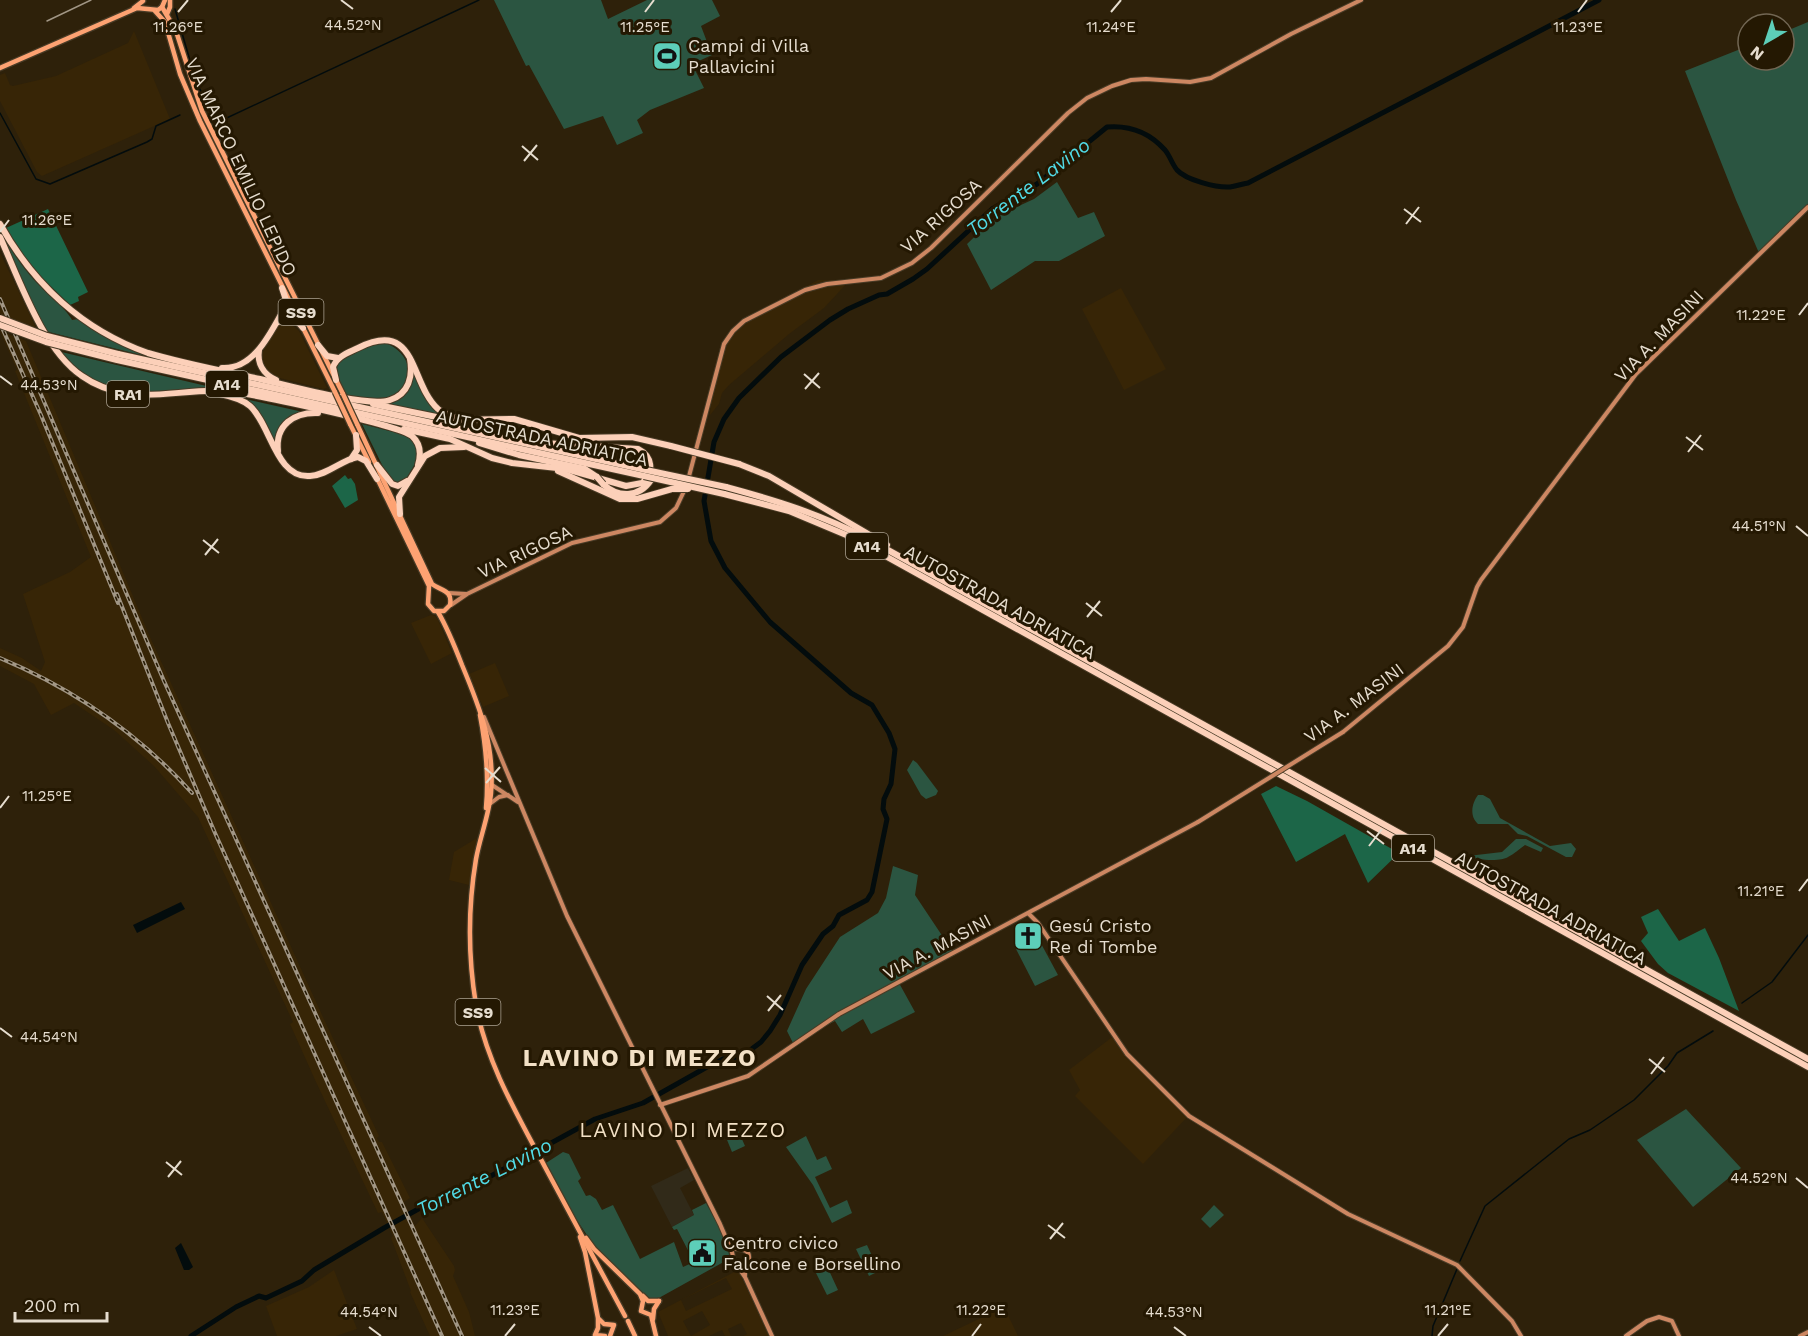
<svg xmlns="http://www.w3.org/2000/svg" width="1808" height="1336" font-family="'Work Sans',sans-serif">
<style>
.built{fill:#372506;fill-rule:evenodd}
.education{fill:#312a19}
.green{fill:#2b5541}
.forest{fill:#1c6648}
.water{fill:#030c0d}
.lines{fill:none;stroke-linecap:round;stroke-linejoin:round}
.stream{stroke:#030c0d;stroke-width:1.5}
.river{stroke:#030c0d;stroke-width:5}
.secondary-casing{stroke:#483b26;stroke-width:6}
.primary-casing{stroke:#483b26;stroke-width:7}
.highway-casing{stroke:#483b26;stroke-width:8}
.secondary{stroke:#cd8762;stroke-width:4}
.primary{stroke:#fda272;stroke-width:4.5}
.highway{stroke:#fcd0b9;stroke-width:6}
.tram{stroke:#a19685;stroke-width:1.5}
.rail-casing{stroke:#a19685;stroke-width:4}
.rail{stroke:#241802;stroke-width:1.5;stroke-dasharray:4.5;stroke-linecap:butt}
.secondary-bridge-casing{stroke:#483b26;stroke-width:6;stroke-linecap:butt}
.primary-bridge-casing{stroke:#483b26;stroke-width:7;stroke-linecap:butt}
.highway-bridge-casing{stroke:#483b26;stroke-width:8;stroke-linecap:butt}
.secondary-bridge{stroke:#cd8762;stroke-width:4}
.primary-bridge{stroke:#fda272;stroke-width:4.5}
.highway-bridge{stroke:#fcd0b9;stroke-width:6}
.ticks{fill:none;stroke:#e6ddcf;stroke-width:2}
.labels{text-anchor:middle;stroke-width:6;stroke-linejoin:round;paint-order:stroke}
.shield{fill:#241802;stroke:#aca292;stroke-width:1.5}
.shield-label{font-size:16px;font-weight:bold;fill:#e6ddcf}
.poi-label{font-size:18px;fill:#e6ddcf;stroke:#241802;text-anchor:start}
.street-label{font-size:18px;fill:#e6ddcf;stroke:#241802}
.water-label{font-size:20px;font-style:italic;fill:#51dae5;stroke:#241802}
.quarter-label{font-size:21px;letter-spacing:1.5px;fill:#f3e1c6;stroke:#241802}
.district-label{font-size:24px;font-weight:bold;letter-spacing:1.5px;fill:#f3e1c6;stroke:#241802}
.ticks-label{font-size:15px;text-anchor:middle;fill:#e6ddcf;stroke:#241802;stroke-width:6;stroke-linejoin:round;paint-order:stroke}
</style>
<rect width="100%" height="100%" fill="#2e210a"/>
<g class="built">
<path d="M134,31l36,88 -128,57 -5,-4 -37,-71v-26l5,-2 5,12 3,1 43,-10 72,-33z"/>
<path d="M0,253l18,37 18,38 -36,-14z"/>
<path d="M818,280h32l-26,28 -35,26 -60,51 -7,8 -3,11 -9,11 1,-24 14,-49 16,-20z"/>
<path d="M1121,288l45,81 -42,21 -42,-81z"/>
<path d="M287,321l12,10 28,57 -4,1 -47,-12 -8,-6 -4,-6 -2,-11 6,-12 10,-17z"/>
<path d="M0,331l26,10 124,296 41,90 131,288 57,121 -2,2 2,4h3l28,56 -6,4 11,24 7,-8 32,48 1,4 -2,6 16,36 6,24h-45l-20,-44 1,-1 -20,-53 2,-2 -11,-24 -4,1 -62,-131 -26,-58 3,-2 -95,-205 -44,-51 -40,-36 -40,-27 -23,12 -17,-31 -34,-18v-18l22,10 19,13 4,-9 -22,-68 47,-22 21,-15 -76,-186 2,-1z"/>
<path d="M431,615l4,1 3,4 14,33 -21,11 -20,-41z"/>
<path d="M495,663l14,33 -26,11 -14,-33z"/>
<path d="M477,838l-8,47 -20,-5 5,-28z"/>
<path d="M1115,1035l13,20 60,61 -45,48 -68,-68 5,-6 -11,-20z"/>
<path d="M334,1270l23,59 -21,7h-59l-11,-30 43,-19z"/>
<path d="M738,1270l31,66h-26l4,-2 -6,-11 -13,6 3,7h-6l-3,-6 -13,6h-41l-10,-24zM726,1278l6,11 -46,22 -5,-11zM702,1311l8,14 -19,11 -8,-15z"/>
<path d="M1004,1307l14,29h-75z"/>
</g>
<path class="education" d="M688,1168l6,12 -14,8 14,27 -22,12 -21,-41z"/>
<g class="green">
<path d="M494,0h107l7,19 39,-19h65l8,16 -19,10 11,29 -20,9 12,24 -54,22 -13,10 6,13 -26,12 -14,-29 -39,13 -35,-64 -3,1z"/>
<path d="M1808,22v185l-49,46 -23,-53 -51,-129 63,-25v14h36v-28z"/>
<path d="M1057,182l21,36 16,-6 11,24 -46,25h-24l-44,29 -24,-46 28,-27 39,-18z"/>
<path d="M0,231c10,18 22,36 36,51 8,8 33,30 36,38l6,-1 31,20 36,17 -100,-25z"/>
<path d="M385,343c25,8 34,39 8,53 -13,7 -31,0 -46,0l-12,-25 1,-8 35,-19z"/>
<path d="M57,351l158,37v1c-44,2 -90,11 -131,-13 -10,-6 -19,-17 -27,-25z"/>
<path d="M414,372l14,28 13,15 -51,-11c15,-6 22,-16 24,-32z"/>
<path d="M240,398l63,14 -26,21 -2,11 -11,-21z"/>
<path d="M362,424l43,11c23,13 9,31 -1,47l-7,1 -7,-2z"/>
<path d="M913,760l4,3 21,28 -2,4 -10,4 -5,-4 -14,-25z"/>
<path d="M1478,795h5l7,4 10,19 50,28 21,-3 5,6 -4,8h-6l-39,-21 -9,-2 -10,-10h-30c-9,-8 -6,-21 0,-29z"/>
<path d="M1516,839h10l17,9 -2,4 -16,-7c-6,4 -11,9 -17,12 -7,5 -32,3 -40,-1l34,-4z"/>
<path d="M893,866l25,9 -3,20 40,60 -56,28 16,29 -44,22 -8,-15 -21,13 -7,-11 -42,22 -6,-12 19,-42 34,-52 38,-24 8,-15z"/>
<path d="M1038,938l20,37 -23,11 -19,-37z"/>
<path d="M1686,1109l55,59 -48,39 -56,-67z"/>
<path d="M738,1130l7,16 -13,6 -7,-17z"/>
<path d="M806,1136l11,24 9,-4 6,13 -17,8 15,31 17,-8 5,13 -20,10 -19,-38 -27,-38z"/>
<path d="M563,1152l6,2 12,24 -3,3 8,15 4,-1 6,4 6,11 11,-5 27,54 34,-17 9,25 11,-5 -17,-33 -3,1 -2,-3 22,-12 -2,-5 14,-7c7,13 25,42 23,56l-72,40h-9l-5,-3 -50,-52 -19,-28 -28,-53z"/>
<path d="M1214,1205l10,10 -14,13 -9,-9z"/>
<path d="M867,1245l12,26 -10,5 -13,-27z"/>
<path d="M826,1264l12,26 -11,5 -13,-26z"/>
</g>
<g class="forest">
<path d="M48,209l40,83 -10,5 1,4 -9,4 -39,-38 -25,-39z"/>
<path d="M345,475l3,4 3,-1 4,6 3,16 -13,8 -13,-22z"/>
<path d="M1276,786l31,15 92,52 -31,30 -23,-49 -49,28 -35,-68z"/>
<path d="M1658,909l21,32 26,-13 14,30 20,53 -71,-38 -10,-9 -17,-23 7,-8 -7,-16z"/>
</g>
<g class="water">
<path d="M181,902l4,7 -48,24 -4,-8z"/>
<path d="M181,1243l12,24 -4,3h-5l-9,-22z"/>
</g>
<g class="lines">
<g class="stream">
<path d="M175,9l21,72 20,42 263,-123"/>
<path d="M0,113l36,66 14,5 97,-42 5,-3 4,-13 24,-11"/>
<path d="M1742,1003l30,-21 36,-47"/>
<path d="M1460,1261l25,-55 84,-67 21,-9 44,-30 34,-34 9,-13 36,-22"/>
<path d="M1432,1336l1,-10 24,-57"/>
</g>
<path class="river" d="M191,1336l45,-29 23,-11 7,2 36,-17 12,-11 70,-42 47,-26 58,-25 106,-58 48,-16 64,-36 16,-8 14,-2 12,-6 12,-9 9,-11 10,-16 22,-50 21,-31 10,-8 6,-11 28,-15 5,-8 15,-73 -4,-10 1,-10 7,-15 4,-35 -6,-16 -17,-28 -21,-12 -81,-71 -45,-54 -14,-27 -7,-40 10,-59 10,-23 15,-21 42,-41 49,-37 18,-11 31,-14 8,-1 26,-15 14,-10 65,-60 45,-25 70,-57c23,-2 42,5 58,23 5,6 7,14 12,20 9,10 40,18 53,17 6,-1 12,-3 18,-4l351,-183"/>
<g class="secondary-casing">
<g id="secondary">
<path d="M688,480l36,-136 9,-13 11,-10 61,-31 22,-6 54,-6 31,-15 19,-15 137,-135 19,-15 25,-12 19,-6 15,-1 44,3 21,-4 80,-44 70,-34"/>
<path d="M449,593l17,1"/>
<path d="M451,605l16,-11 105,-51 88,-21 16,-14 10,-21"/>
<path d="M484,717l83,199 153,308 12,28 2,9 11,16 27,59"/>
<path d="M1343,732l105,-86 15,-19 14,-40 4,-7 155,-206 172,-167"/>
<path d="M492,785l26,17"/>
<path d="M491,803l8,-6 9,-2"/>
<path d="M1029,914l9,9 89,131 62,62 159,98 109,51 55,56 9,15"/>
<path d="M660,1105l88,-29 91,-62 359,-192"/>
<path d="M730,1247c5,3 11,1 16,4 8,5 -2,17 -1,24"/>
<path d="M1626,1336l21,-15 12,-4 13,4 7,15"/>
<path d="M1800,1336l8,-4"/>
</g>
</g>
<g class="primary-casing">
<g id="primary">
<path d="M162,7l14,24 26,80 141,283"/>
<path d="M134,8l9,-7"/>
<path d="M155,11l10,11 15,52 20,47 135,271"/>
<path d="M167,14l3,-7v-7"/>
<path d="M0,68l137,-60 21,2 4,-3 3,-7"/>
<path d="M350,424l19,38"/>
<path d="M357,424l75,160c9,7 21,6 18,21l-6,6h-10l-6,-7 1,-18 -52,-108"/>
<path d="M438,612c10,17 17,35 24,53 18,43 33,81 29,128 -2,22 -11,44 -15,66 -8,48 -8,98 0,146 10,57 42,111 69,162 27,50 53,99 80,149"/>
<path d="M480,715c6,31 9,61 6,93"/>
<path d="M580,1237l5,15 13,66 6,6 10,1 -4,11"/>
<path d="M586,1238l8,11 46,45 3,7 -2,10 10,4 5,21"/>
<path d="M643,1296l5,5h11"/>
<path d="M598,1319v9l-3,7 10,1"/>
<path d="M653,1319l1,-10 5,-8"/>
<path d="M628,1321l7,15"/>
</g>
</g>
<g class="highway-casing">
<g id="highway">
<path d="M0,224c33,60 83,106 148,129 37,11 75,18 112,26 27,6 108,29 130,21 19,-6 23,-24 20,-41"/>
<path d="M0,237c19,42 43,113 82,139 14,10 29,15 46,18 31,4 63,-5 95,-3 24,1 176,34 189,45 9,8 9,19 6,29"/>
<path d="M278,322c10,-9 18,-3 25,6"/>
<path d="M318,345l9,11 11,2"/>
<path d="M259,350c-2,13 4,24 17,30"/>
<path d="M118,354l528,116"/>
<path d="M117,360l527,116"/>
<path d="M222,368c32,2 49,-36 63,-61l1,-7 -4,-12"/>
<path d="M336,380l-3,-13c4,-11 15,-14 25,-19 60,-30 51,35 80,61 6,5 14,7 21,10"/>
<path d="M220,394c10,2 22,5 30,12 21,19 26,73 60,70 18,-1 31,-16 48,-19l8,4 11,18"/>
<path d="M373,404l78,16 63,-1 65,19 53,-1 39,9"/>
<path d="M404,429l46,10 42,19 20,5 54,6 60,17 16,-3c13,-11 10,-27 -4,-34l-94,-6"/>
<path d="M479,443l40,12 66,14 12,8"/>
<path d="M278,451c-3,-26 16,-39 40,-38"/>
<path d="M351,459l6,-9 -1,-15"/>
<path d="M739,464l30,12 118,69"/>
<path d="M377,465l15,19 6,2 9,-5"/>
<path d="M558,471l62,28h17l35,-10"/>
<path d="M603,484c15,14 36,14 48,-4"/>
<path d="M726,487c52,14 94,27 142,52l940,520"/>
<path d="M724,494l65,17 62,26 957,530"/>
<path d="M400,514l-1,-17 26,-41 15,-8 24,-1"/>
</g>
</g>
<use href="#secondary" class="secondary"/>
<use href="#primary" class="primary"/>
<use href="#highway" class="highway"/>
<path class="tram" d="M47,21l44,-21"/>
<g class="rail-casing">
<g id="rail">
<path d="M0,299l164,382 298,655"/>
<path d="M0,323l41,92 77,188"/>
<path d="M117,594l51,129 47,110 227,503"/>
<path d="M0,658c74,31 138,75 192,135"/>
</g>
</g>
<use href="#rail" class="rail"/>
<g class="secondary-bridge-casing">
<path id="secondary-bridge" d="M1198,822l145,-90"/>
</g>
<g class="primary-bridge-casing">
<g id="primary-bridge">
<path d="M335,392l15,32"/>
<path d="M343,394l14,30"/>
</g>
</g>
<g class="highway-bridge-casing">
<g id="highway-bridge">
<path d="M0,318l47,18 71,18"/>
<path d="M0,325l46,17 71,18"/>
<path d="M671,446l68,18"/>
<path d="M646,470l80,17"/>
<path d="M644,476l80,18"/>
<path d="M597,477l6,7"/>
<path d="M672,489h16"/>
</g>
</g>
<use href="#secondary-bridge" class="secondary-bridge"/>
<use href="#primary-bridge" class="primary-bridge"/>
<use href="#highway-bridge" class="highway-bridge"/>
</g>
<path class="ticks" d="M341,0l12,9M178,12l10,-12M645,12l9,-12M1111,12l10,-12M1578,12l9,-12M522,146l16,14M524,161l13,-16M1404,209l17,13M1406,224l13,-17M0,232l9,-12M1799,315l9,-12M804,374l16,14M0,376l12,9M805,389l14,-16M1686,437l17,13M1688,452l13,-17M1796,526l12,10M203,540l16,13M205,555l13,-16M1086,603l16,13M1087,617l13,-16M485,768l16,14M486,783l14,-16M0,808l9,-12M1367,831l17,13M1369,846l13,-17M1799,891l9,-12M767,996l16,14M768,1011l13,-16M0,1028l12,9M1649,1059l16,13M1651,1074l13,-17M166,1162l16,13M168,1177l13,-16M1796,1178l12,10M1048,1225l17,13M1050,1239l13,-16M369,1327l12,9M1174,1327l12,9M505,1336l10,-12M972,1336l9,-12M1438,1336l10,-12"/>
<defs>
<g id="stadium-square" transform="scale(1.5)"><rect x="-9" y="-9" width="18" height="18" rx="4" fill="#5dceb9" stroke="#241802"/><path d="M0-5a6.5 5 0 1 0 0 10a6.5 5 0 1 0 0-10ZM-3.5-1.8h7v3.6h-7Z" fill="#111"/></g>
<g id="church-square" transform="scale(1.5)"><rect x="-9" y="-9" width="18" height="18" rx="4" fill="#5dceb9" stroke="#241802"/><path d="M-1.2-6h2.4v3.5h3.3v2.4h-3.3V6h-2.4V-.1h-3.3v-2.4h3.3Z" fill="#111"/></g>
<g id="civic-square" transform="scale(1.5)"><rect x="-9" y="-9" width="18" height="18" rx="4" fill="#5dceb9" stroke="#241802"/><path d="M-.6-6.5H3V-4.5H.6V-3L4-1V1h2V6H-6V1h2V-1L-.6-3ZM-1.2 2.5V6h2.4V2.5Z" fill="#111"/></g>
</defs>
<g fill-rule="evenodd">
<use href="#stadium-square" x="667" y="56"/>
<use href="#church-square" x="1028" y="936"/>
<use href="#civic-square" x="702" y="1253"/>
</g>
<g class="labels">
<g class="shield">
<rect x="278.5" y="299" width="45" height="26" rx="4.5"/>
<rect x="206" y="371" width="42" height="26" rx="4.5"/>
<rect x="107" y="381" width="42" height="26" rx="4.5"/>
<rect x="846" y="533" width="42" height="26" rx="4.5"/>
<rect x="1392" y="835" width="42" height="26" rx="4.5"/>
<rect x="455.5" y="999" width="45" height="26" rx="4.5"/>
</g>
<g class="shield-label">
<text x="301" y="318">SS9</text>
<text x="227" y="390">A14</text>
<text x="128" y="400">RA1</text>
<text x="867" y="552">A14</text>
<text x="1413" y="854">A14</text>
<text x="478" y="1018">SS9</text>
</g>
<g class="poi-label">
<text x="688" y="52">Campi di Villa<tspan x="688" dy="21">Pallavicini</tspan></text>
<text x="1049" y="932">Gesú Cristo<tspan x="1049" dy="21">Re di Tombe</tspan></text>
<text x="723" y="1249">Centro civico<tspan x="723" dy="21">Falcone e Borsellino</tspan></text>
</g>
<g class="street-label">
<text transform="translate(241 167) rotate(65)" y="6">VIA MARCO EMILIO LEPIDO</text>
<text transform="translate(941 216) rotate(-42)" y="6">VIA RIGOSA</text>
<text transform="translate(1659 336) rotate(-46)" y="6">VIA A. MASINI</text>
<text transform="translate(542 438) rotate(12)" y="6">AUTOSTRADA ADRIATICA</text>
<text transform="translate(525 552) rotate(-25)" y="6">VIA RIGOSA</text>
<text transform="translate(1000 602) rotate(29)" y="6">AUTOSTRADA ADRIATICA</text>
<text transform="translate(1354 703) rotate(-37)" y="6">VIA A. MASINI</text>
<text transform="translate(1551 908) rotate(29)" y="6">AUTOSTRADA ADRIATICA</text>
<text transform="translate(937 947) rotate(-28)" y="6">VIA A. MASINI</text>
</g>
<g class="water-label">
<text transform="translate(1028 187) rotate(-37)" y="7">Torrente Lavino</text>
<text transform="translate(484 1177) rotate(-27)" y="7">Torrente Lavino</text>
</g>
<g class="quarter-label">
<text x="683" y="1137">LAVINO DI MEZZO</text>
</g>
<g class="district-label">
<text x="640" y="1066">LAVINO DI MEZZO</text>
</g>
</g>
<g class="ticks-label">
<text x="353" y="30">44.52°N</text>
<text x="178" y="32">11.26°E</text>
<text x="645" y="32">11.25°E</text>
<text x="1111" y="32">11.24°E</text>
<text x="1578" y="32">11.23°E</text>
<text x="47" y="225">11.26°E</text>
<text x="1761" y="320">11.22°E</text>
<text x="49" y="390">44.53°N</text>
<text x="1759" y="531">44.51°N</text>
<text x="47" y="801">11.25°E</text>
<text x="1761" y="896">11.21°E</text>
<text x="49" y="1042">44.54°N</text>
<text x="1759" y="1183">44.52°N</text>
<text x="515" y="1315">11.23°E</text>
<text x="981" y="1315">11.22°E</text>
<text x="1448" y="1315">11.21°E</text>
<text x="369" y="1317">44.54°N</text>
<text x="1174" y="1317">44.53°N</text>
</g>
<g transform="translate(1766 42) rotate(219)"><circle r="28" fill="#241802" stroke="#726754" stroke-width="1.5"/>
<path d="M0-4.5L10 22L0 15L-10 22Z" fill="#5dceb9"/>
<text y="-9" font-size="16" font-weight="bold" text-anchor="middle" fill="#e6ddcf">N</text>
</g>
<path d="M15 1312v9h92v-9" fill="none" stroke="#e6ddcf" stroke-width="3"/>
<text x="24" y="1312" font-size="18" fill="#e6ddcf" stroke="#241802" stroke-width="4.5" paint-order="stroke">200 m</text>
</svg>
